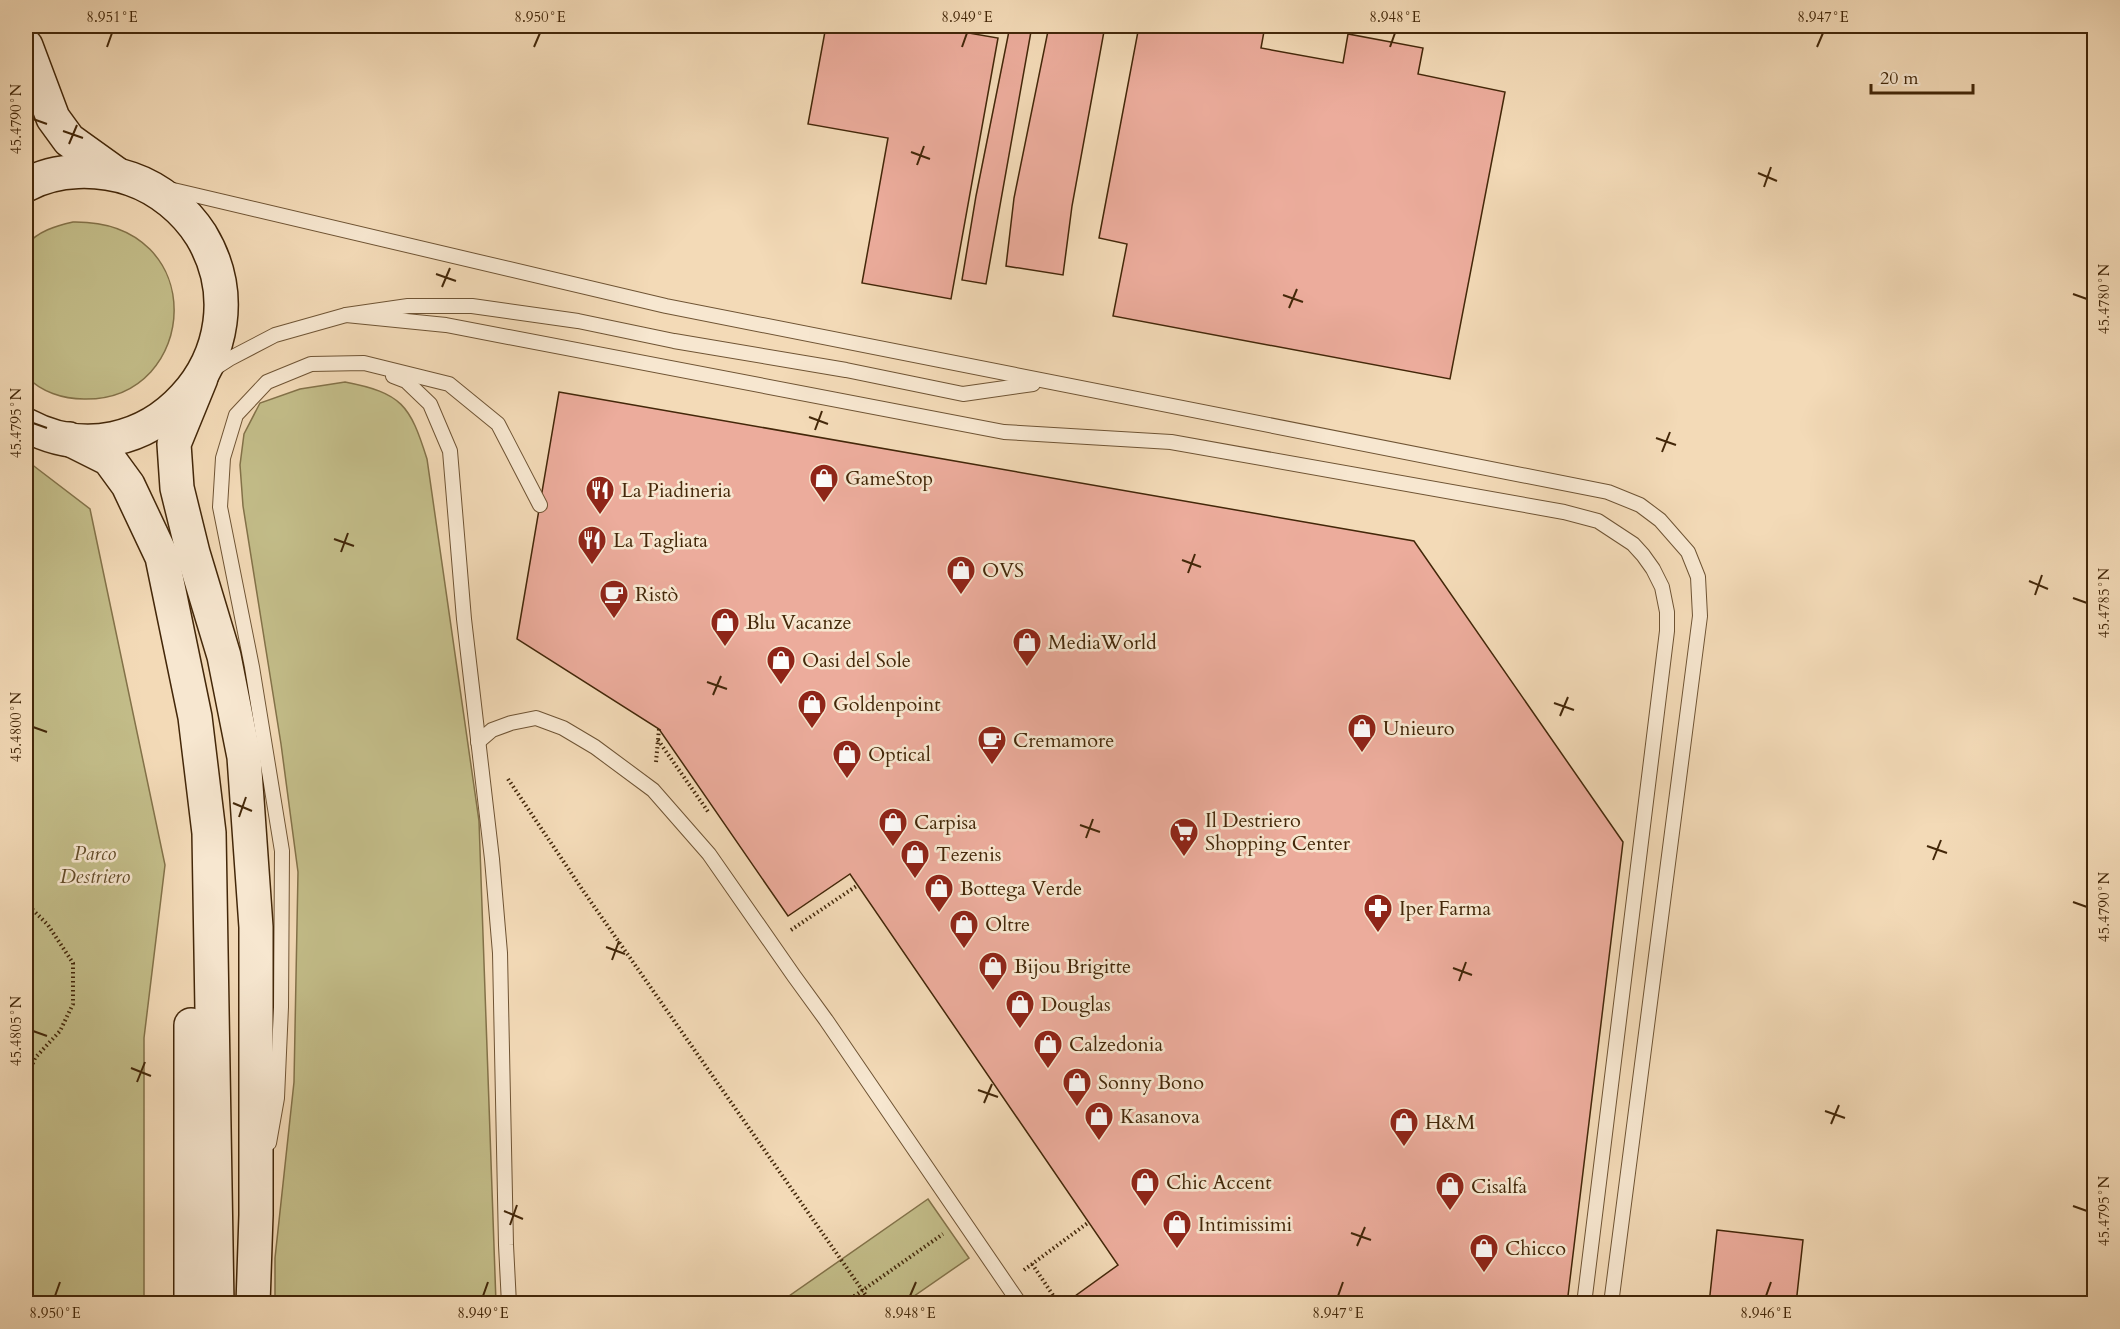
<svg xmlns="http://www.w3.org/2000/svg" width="2120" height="1329" font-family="Cardo,serif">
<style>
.green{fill:#c3bd89;stroke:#837249;stroke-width:1.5}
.building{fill:#ecac9c;stroke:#432709;stroke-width:1.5}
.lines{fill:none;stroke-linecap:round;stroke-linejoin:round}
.service-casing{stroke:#6f5434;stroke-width:16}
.secondary-casing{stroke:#432709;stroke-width:36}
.path{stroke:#432709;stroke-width:4;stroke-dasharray:1.5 3;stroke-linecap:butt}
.service{stroke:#f7e7d0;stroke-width:14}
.secondary{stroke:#f7e7d0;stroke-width:33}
.ticks{fill:none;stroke:#432709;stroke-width:2}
.labels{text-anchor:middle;stroke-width:5;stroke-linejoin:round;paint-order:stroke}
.poi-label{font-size:20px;fill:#432709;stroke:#f7e7d0;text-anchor:start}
.park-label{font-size:20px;font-style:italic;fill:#634c29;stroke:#f7e7d0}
.neatline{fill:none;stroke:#432709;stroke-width:2}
.ticks-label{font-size:15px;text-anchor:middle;fill:#432709}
</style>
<rect width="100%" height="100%" fill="#f3dab7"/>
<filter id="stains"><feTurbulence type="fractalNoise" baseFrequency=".00333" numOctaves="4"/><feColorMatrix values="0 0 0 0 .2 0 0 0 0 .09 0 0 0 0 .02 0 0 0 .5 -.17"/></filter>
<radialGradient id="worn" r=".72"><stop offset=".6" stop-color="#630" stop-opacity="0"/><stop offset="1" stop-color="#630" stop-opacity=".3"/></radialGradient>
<g class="green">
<path d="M73,222c139,-2 127,179 11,177 -21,0 -43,-7 -58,-23v-131c13,-14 29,-19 47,-23z"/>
<path d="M345,382c57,11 65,23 82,77l52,362 17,482h-221v-45l19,-176 4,-210 -17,-128 -38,-238 -3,-41 4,-31 16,-31 40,-14z"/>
<path d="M26,460l64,49 75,356 -21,173v265h-118z"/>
<path d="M928,1199l41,59 -65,45h-125z"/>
</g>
<g class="building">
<path d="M826,26h102l70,12 -47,261 -89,-16 26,-145 -80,-14z"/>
<path d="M1010,26h22l-46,258 -24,-4 14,-84z"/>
<path d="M1049,26h56l-33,180 -9,69 -57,-9 8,-68z"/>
<path d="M1139,26l30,4 1,-4h95l-4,22 82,15 5,-29 75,14 -5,26 87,18 -55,287 -337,-63 14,-72 -28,-6z"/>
<path d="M559,392l855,149 209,301 -56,462h-503l54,-39 -268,-391 -62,42 -129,-187 -142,-90z"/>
<path d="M1717,1230l86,10 -7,64h-87z"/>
</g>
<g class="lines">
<g class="service-casing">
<g id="service">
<path d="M169,189l497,117 942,186 32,13 20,15 28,32 10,25 2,39 -89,688"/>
<path d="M346,315l100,10 558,107 167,10 393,70 34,9 35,23 10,11 10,14 9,18 5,25v19l-83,673"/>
<path d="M212,370l17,-11 46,-24 71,-20 62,-9h64l106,15 96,20 172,29 117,24 70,-10"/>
<path d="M393,376l13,5 24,23 20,47 14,168 28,240 8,94 6,292 3,59"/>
<path d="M478,742l14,-12 19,-7 25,-5 27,10 32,19 58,43 56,64 85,122 32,44 194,284"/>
<path d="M269,1143l8,-45 4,-91 1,-156 -30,-184 -32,-160 3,-49 13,-43 31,-33 44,-18 53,-1 85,21 49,40 42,81"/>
</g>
</g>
<g class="secondary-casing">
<g id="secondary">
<path d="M26,46l27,72 16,22 46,33"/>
<path d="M26,185c31,-17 72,-17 105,-6 29,10 54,31 70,56 70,116 -56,254 -175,190"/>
<path d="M201,378l-27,66 3,44 16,65 31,103 20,101 12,170v288l-3,89"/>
<path d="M69,439l40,20 19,26 34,72 33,160 14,116 8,471"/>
<path d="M191,1025v279"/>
</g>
</g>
<g class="path">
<path d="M658,740l51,73"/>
<path d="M656,762l3,-33"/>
<path d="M508,779l76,113 288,412"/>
<path d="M26,903l22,22 25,38v41l-13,27 -25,27 -9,22"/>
<path d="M791,930l67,-45"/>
<path d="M1032,1264l27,40"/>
<path d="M1024,1270l65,-48"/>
<path d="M843,1304l100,-70"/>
</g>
<use href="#service" class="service"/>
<use href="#secondary" class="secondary"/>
</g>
<path class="ticks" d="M107,47l5,-14M534,47l6,-14M962,47l5,-14M1390,47l5,-14M1817,47l6,-14M33,119l14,5M63,131l20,7M69,144l8,-19M911,152l19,7M917,165l7,-19M1758,173l19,8M1764,187l7,-20M436,274l20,7M442,287l8,-19M2073,294l14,5M1283,295l20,7M1289,308l8,-19M809,417l19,7M33,423l14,5M815,430l7,-19M1656,438l20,7M1662,452l8,-20M334,539l20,7M341,552l7,-19M1182,560l19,7M1188,573l7,-19M2029,581l19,8M2035,595l7,-20M2073,598l14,5M707,682l20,7M713,695l8,-19M1554,703l20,7M1560,716l8,-19M33,727l14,5M233,803l19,8M239,817l7,-20M1080,825l20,7M1086,838l7,-19M1927,846l20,7M1933,860l8,-20M2073,902l14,5M606,947l19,7M612,960l7,-19M1453,968l19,7M1459,981l7,-19M33,1031l14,5M131,1068l20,8M137,1082l8,-20M978,1090l20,7M984,1103l8,-19M1825,1111l20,7M1831,1124l8,-19M2073,1206l14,5M504,1211l19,8M510,1225l7,-20M1351,1233l20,7M1357,1246l8,-19M55,1296l5,-14M483,1296l5,-14M910,1296l6,-14M1338,1296l5,-14M1766,1296l5,-14"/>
<defs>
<g id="shop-pin" transform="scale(1.5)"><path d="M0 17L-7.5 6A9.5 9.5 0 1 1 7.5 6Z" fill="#8f2418" stroke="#f7e7d0"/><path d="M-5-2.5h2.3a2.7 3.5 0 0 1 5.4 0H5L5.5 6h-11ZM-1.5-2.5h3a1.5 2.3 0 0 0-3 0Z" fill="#fff"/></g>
<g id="restaurant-pin" transform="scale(1.5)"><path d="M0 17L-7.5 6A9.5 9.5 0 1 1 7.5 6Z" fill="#8f2418" stroke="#f7e7d0"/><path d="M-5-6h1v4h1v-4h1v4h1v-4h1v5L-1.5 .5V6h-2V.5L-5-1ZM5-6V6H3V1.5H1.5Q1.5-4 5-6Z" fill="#fff"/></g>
<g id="cafe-pin" transform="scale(1.5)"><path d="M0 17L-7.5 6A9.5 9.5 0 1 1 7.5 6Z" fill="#8f2418" stroke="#f7e7d0"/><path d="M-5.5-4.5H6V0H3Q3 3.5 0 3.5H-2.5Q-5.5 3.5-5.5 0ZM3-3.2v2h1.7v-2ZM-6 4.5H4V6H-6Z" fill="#fff"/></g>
<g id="supermarket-pin" transform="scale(1.5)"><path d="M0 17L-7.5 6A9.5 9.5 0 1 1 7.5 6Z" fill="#8f2418" stroke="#f7e7d0"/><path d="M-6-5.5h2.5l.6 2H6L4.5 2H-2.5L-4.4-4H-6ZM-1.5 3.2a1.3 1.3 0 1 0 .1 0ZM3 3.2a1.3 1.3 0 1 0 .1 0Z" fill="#fff"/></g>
<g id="pharmacy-pin" transform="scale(1.5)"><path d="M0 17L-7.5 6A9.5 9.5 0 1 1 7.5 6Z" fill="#8f2418" stroke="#f7e7d0"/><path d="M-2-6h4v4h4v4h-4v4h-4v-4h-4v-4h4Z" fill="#fff"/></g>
</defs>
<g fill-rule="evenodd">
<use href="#shop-pin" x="824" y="478"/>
<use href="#restaurant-pin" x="600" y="490"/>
<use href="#restaurant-pin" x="592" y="540"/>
<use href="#shop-pin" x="961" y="570"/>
<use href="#cafe-pin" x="614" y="594"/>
<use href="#shop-pin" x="725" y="622"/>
<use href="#shop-pin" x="1027" y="642"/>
<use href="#shop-pin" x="781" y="660"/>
<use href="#shop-pin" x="812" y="704"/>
<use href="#shop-pin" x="1362" y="728"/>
<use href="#cafe-pin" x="992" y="740"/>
<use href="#shop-pin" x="847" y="754"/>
<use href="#shop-pin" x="893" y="822"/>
<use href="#supermarket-pin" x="1184" y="832"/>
<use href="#shop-pin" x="915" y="854"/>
<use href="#shop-pin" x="939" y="888"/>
<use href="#pharmacy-pin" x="1378" y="908"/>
<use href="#shop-pin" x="964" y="924"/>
<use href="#shop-pin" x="993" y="966"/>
<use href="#shop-pin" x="1020" y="1004"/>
<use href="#shop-pin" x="1048" y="1044"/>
<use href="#shop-pin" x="1077" y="1082"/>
<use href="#shop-pin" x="1099" y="1116"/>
<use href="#shop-pin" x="1404" y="1122"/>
<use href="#shop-pin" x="1145" y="1182"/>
<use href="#shop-pin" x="1450" y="1186"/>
<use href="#shop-pin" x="1177" y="1224"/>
<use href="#shop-pin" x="1484" y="1248"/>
</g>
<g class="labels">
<g class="poi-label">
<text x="845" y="485">GameStop</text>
<text x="621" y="497">La Piadineria</text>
<text x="613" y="547">La Tagliata</text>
<text x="982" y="577">OVS</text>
<text x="635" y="601">Ristò</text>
<text x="746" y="629">Blu Vacanze</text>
<text x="1048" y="649">MediaWorld</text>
<text x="802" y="667">Oasi del Sole</text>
<text x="833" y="711">Goldenpoint</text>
<text x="1383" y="735">Unieuro</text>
<text x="1013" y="747">Cremamore</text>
<text x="868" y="761">Optical</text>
<text x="1205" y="827">Il Destriero<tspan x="1205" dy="23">Shopping Center</tspan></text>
<text x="914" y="829">Carpisa</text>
<text x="936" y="861">Tezenis</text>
<text x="960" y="895">Bottega Verde</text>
<text x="1399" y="915">Iper Farma</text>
<text x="985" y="931">Oltre</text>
<text x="1014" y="973">Bijou Brigitte</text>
<text x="1041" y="1011">Douglas</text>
<text x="1069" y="1051">Calzedonia</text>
<text x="1098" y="1089">Sonny Bono</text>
<text x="1120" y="1123">Kasanova</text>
<text x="1425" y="1129">H&amp;M</text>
<text x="1166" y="1189">Chic Accent</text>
<text x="1471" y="1193">Cisalfa</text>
<text x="1198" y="1231">Intimissimi</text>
<text x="1505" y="1255">Chicco</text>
</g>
<g class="park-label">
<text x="95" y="860">Parco<tspan x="95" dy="23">Destriero</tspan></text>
</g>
</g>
<rect width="2120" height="1329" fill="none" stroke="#f3dab7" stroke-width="66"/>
<path d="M1871 84v9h102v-9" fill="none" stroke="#432709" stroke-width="3"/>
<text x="1880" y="84" font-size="18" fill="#432709" stroke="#f7e7d0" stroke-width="4.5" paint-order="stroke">20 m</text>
<rect x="33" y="33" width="2054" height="1263" class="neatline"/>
<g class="ticks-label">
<text x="112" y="22">8.951°E</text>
<text x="540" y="22">8.950°E</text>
<text x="967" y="22">8.949°E</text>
<text x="1395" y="22">8.948°E</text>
<text x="1823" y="22">8.947°E</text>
<text transform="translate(16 119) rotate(-90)" y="5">45.4790°N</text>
<text transform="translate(2104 299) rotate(-90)" y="5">45.4780°N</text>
<text transform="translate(16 423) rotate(-90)" y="5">45.4795°N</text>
<text transform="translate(2104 603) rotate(-90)" y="5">45.4785°N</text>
<text transform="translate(16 727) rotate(-90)" y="5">45.4800°N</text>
<text transform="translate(2104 907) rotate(-90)" y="5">45.4790°N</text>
<text transform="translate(16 1031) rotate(-90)" y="5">45.4805°N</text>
<text transform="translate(2104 1211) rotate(-90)" y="5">45.4795°N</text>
<text x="55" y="1318">8.950°E</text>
<text x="483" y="1318">8.949°E</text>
<text x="910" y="1318">8.948°E</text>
<text x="1338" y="1318">8.947°E</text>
<text x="1766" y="1318">8.946°E</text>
</g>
<rect width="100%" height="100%" filter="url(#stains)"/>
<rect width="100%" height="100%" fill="url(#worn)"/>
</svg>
